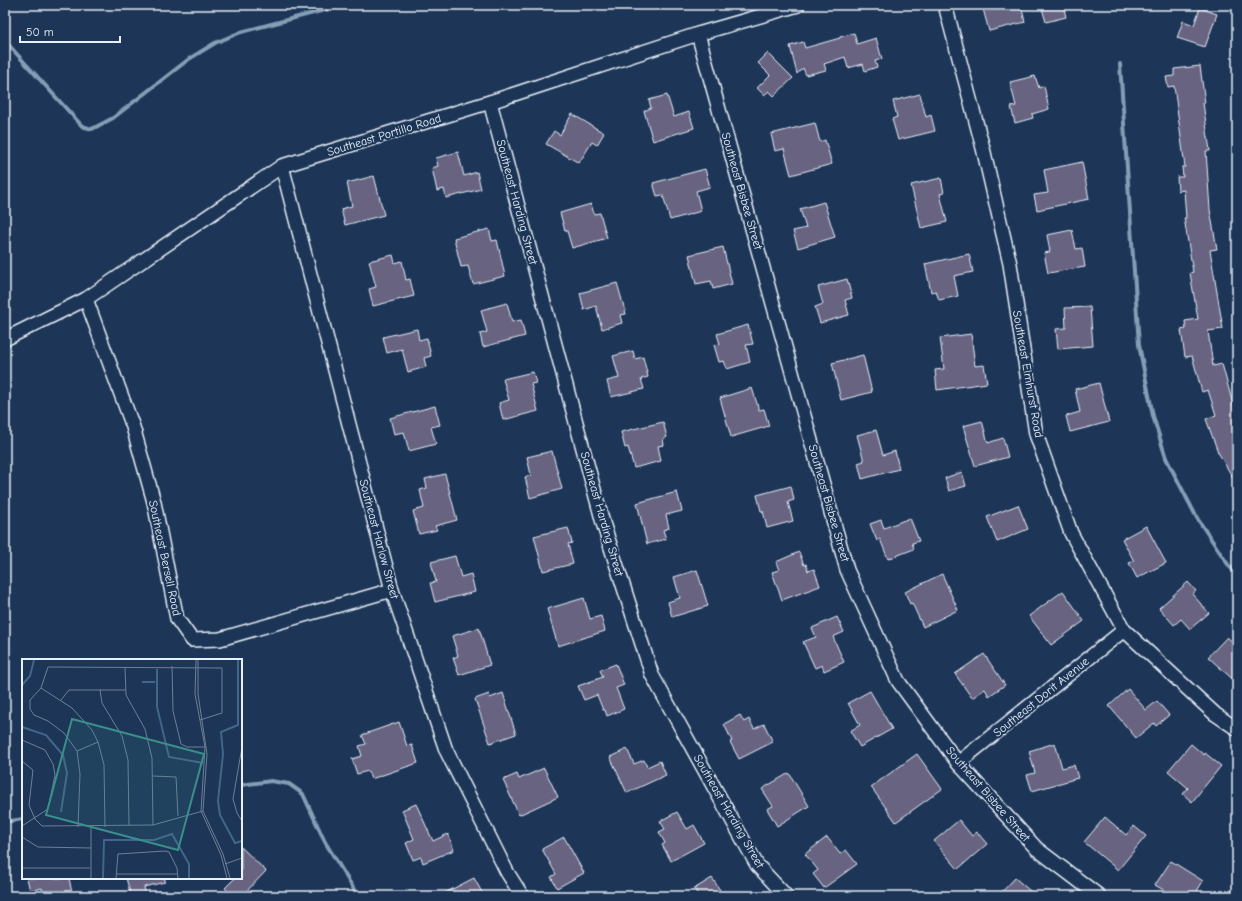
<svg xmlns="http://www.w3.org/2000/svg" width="1242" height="901" font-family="'Comic Neue',sans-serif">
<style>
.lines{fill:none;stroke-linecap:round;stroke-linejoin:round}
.stream{stroke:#849eb5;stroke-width:4}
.building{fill:#686481;stroke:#e8f1f8}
.minor-casing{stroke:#e8f1f8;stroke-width:16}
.minor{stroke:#1d3557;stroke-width:13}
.labels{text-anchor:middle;stroke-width:4;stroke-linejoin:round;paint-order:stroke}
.street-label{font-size:12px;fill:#e8f1f8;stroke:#1d3557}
.inset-river{fill:none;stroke:#426689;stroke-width:2}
.inset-road{fill:none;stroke:#6e8097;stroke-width:1}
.view{fill:#3a8f8a;fill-opacity:0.15;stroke:#3a8f8a;stroke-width:2}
.inset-edge{fill:none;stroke:#e8f1f8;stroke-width:2}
</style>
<rect width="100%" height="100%" fill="#1d3557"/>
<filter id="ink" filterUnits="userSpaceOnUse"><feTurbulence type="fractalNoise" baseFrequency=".025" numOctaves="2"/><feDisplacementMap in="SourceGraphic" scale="8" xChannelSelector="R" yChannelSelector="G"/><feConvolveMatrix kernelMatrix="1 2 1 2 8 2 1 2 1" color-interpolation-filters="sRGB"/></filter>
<g filter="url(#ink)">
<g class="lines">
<g class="stream">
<path d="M5,41l77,85 10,3 21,-11 76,-59 26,-16 26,-11 103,-27"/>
<path d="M1120,64l19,281 14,71 13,42 31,60 32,48 8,8"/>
<path d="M241,785l30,-4 18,3 14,10 22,48 33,54"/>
<path d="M5,822l18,-3"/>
</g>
</g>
<g class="building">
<path d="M982,5h39l4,17 -36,9z"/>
<path d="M1041,5h22l3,12 -20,5z"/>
<path d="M1200,8l17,6 -12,33 -28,-9 6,-17 11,4z"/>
<path d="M854,33l3,11 19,-6 6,21 -7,2 2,6 -12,4 -2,-7 -15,4 -3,-11 -21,7 2,6 -20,5 -3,-7 -6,6 -7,-28 13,-4 2,6 35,-10v-1z"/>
<path d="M768,53l25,25 -19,18 -5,-5 -5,4 -7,-7 13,-13 -12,-12z"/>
<path d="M1200,66l5,37h-2l7,48h-4l4,59 7,39 -7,1 13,79 -15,2 5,35 9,-2 12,44 3,-1v78l-19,-33 -12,-33 10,-4 -8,-25 -6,2 -10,-36 -7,1 -4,-27 5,-1 -1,-8 13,-2 -8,-46 3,-1 -9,-54h2l-2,-28 -6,1 -1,-14h6l-1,-10h3l-11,-81 -6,1 -2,-10 8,-1v-7z"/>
<path d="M1035,76l4,12 5,-2 5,23 -17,5 1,4 -18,5 -4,-16 5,-1 -6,-24z"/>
<path d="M920,94l6,23 5,-2 4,16 -37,9 -6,-21 5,-2 -4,-16z"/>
<path d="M667,95l7,22 15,-5 5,16 -41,13 -9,-30 7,-3 -2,-8z"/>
<path d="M572,114l32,19 -7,12 -5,-3 -13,21 -33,-19 8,-13 6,4z"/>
<path d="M815,123l5,19 5,-2 7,24 -41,11 -7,-26 -9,2 -4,-17z"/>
<path d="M458,152l6,24 13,-4 4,17 -35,9 -2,-9 -7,2 -5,-23 6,-2 -2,-8z"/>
<path d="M1082,162l7,37 -52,11 -3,-15 14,-2 -4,-23z"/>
<path d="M705,169l5,18 -14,4 5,20 -31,9 -7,-25 -6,1 -4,-13z"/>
<path d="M374,176l10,39 -39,10 -4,-16 11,-3 -5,-23z"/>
<path d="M941,178l3,15 -4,1 7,28 -26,6 -10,-43z"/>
<path d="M824,202l11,35 -37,11 -5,-17 13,-3 -6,-19z"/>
<path d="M591,204l3,10 6,-1 7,25 -35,10 -5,-17h-2l-5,-18z"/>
<path d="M489,229l3,12 5,-1 8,36 -32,8 -5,-18 -7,1 -7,-29z"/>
<path d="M1072,230l4,19 6,-1 3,19 -37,6 -4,-20 6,-1 -3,-17z"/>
<path d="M723,247l9,37 -19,5 -2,-8 -15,3 -7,-29z"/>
<path d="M969,254l4,18 -19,4 4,20 -19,4 -3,-9 -5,1 -6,-28z"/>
<path d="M393,255l2,8 7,-2 4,19 4,-1 4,17 -41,10 -4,-17 7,-2 -7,-26z"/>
<path d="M847,279l5,19 -7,2 4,15 -29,8 -5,-16 8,-3 -5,-17z"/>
<path d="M617,283l9,31 -6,1 2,8 -20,6 -6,-23 -12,4 -4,-17z"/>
<path d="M507,303l5,19 9,-2 4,16 -42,11 -3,-13 7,-2 -6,-22z"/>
<path d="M1090,307l3,39 -35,3 -2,-20 10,-1 -1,-20z"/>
<path d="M748,325l5,19 -7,1 4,17 -23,7 -3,-8 -5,1 -5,-17 6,-1 -3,-10z"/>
<path d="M417,329l2,11 8,-2 4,18 -7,2 2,9 -18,5 -6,-23 -15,4 -4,-16z"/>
<path d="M971,334l4,32 9,-1 3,18 -50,7 -2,-20 9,-1 -4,-31z"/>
<path d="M633,351l2,8 8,-2 5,20 -7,2 3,10 -33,8 -4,-16 12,-3 -6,-22z"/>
<path d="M863,355l9,37 -31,8 -9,-37z"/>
<path d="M533,372l3,11 -5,1 7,27 -35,9 -4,-17 10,-3 -6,-21z"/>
<path d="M1099,383l10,39 -39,10 -4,-16 14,-4 -5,-23z"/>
<path d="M752,388l7,22 5,-1 5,17 -38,11 -11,-39z"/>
<path d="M435,406l5,19 -9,2 5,17 -27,7 -5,-19 -10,2 -4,-16z"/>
<path d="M982,421l6,22 15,-5 5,19 -33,9 -12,-40z"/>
<path d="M663,422l4,15 -4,2 1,6 -6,1 3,15 -27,7 -6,-21 -3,1 -4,-16z"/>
<path d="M876,430l7,25 12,-4 4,18 -37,10 -4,-16 6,-2 -7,-26z"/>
<path d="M552,451l10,38 -32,9 -5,-21 6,-2 -4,-18z"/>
<path d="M962,472l4,14 -17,5 -4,-13z"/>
<path d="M445,474l12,46 -22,6 2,4 -18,4 -6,-23 11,-3 -4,-18 7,-2 -2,-9z"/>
<path d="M791,486l3,14 -6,2 5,19 -26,7 -4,-17h-2l-4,-16z"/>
<path d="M677,492l5,19 -16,4 3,13 -6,2 3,9 -19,5 -10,-41z"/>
<path d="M1018,505l10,24 -31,13 -10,-25z"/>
<path d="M910,518l9,23 -7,2 2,6 -26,10 -8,-20 -3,2 -7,-17 11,-4 3,8z"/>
<path d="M1146,526l20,37 -29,15 -8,-15 5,-2 -12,-22z"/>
<path d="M568,528l4,15 -4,1 5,20 -30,7 -9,-35z"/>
<path d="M799,552l5,13 2,-1 2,7 6,-2 6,17 -38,14 -10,-28 7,-2 -3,-8z"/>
<path d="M455,556l6,21 10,-3 4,18 -40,10 -5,-19 6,-1 -5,-20z"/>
<path d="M697,570l11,36 -36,11 -4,-15 12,-4 -6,-21z"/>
<path d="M942,574l16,36 -35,17 -11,-24 -2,1 -5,-12z"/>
<path d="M1188,582l8,9 -4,3 17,19 -19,16 -9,-10 -7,6 -15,-17z"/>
<path d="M1063,591l21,30 -33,24 -22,-29z"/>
<path d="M584,598l6,21 11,-3 4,15 -47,15 -11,-37z"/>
<path d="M837,617l7,15 -11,5 11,25 -20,9 -2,-6 -7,3 -12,-26 13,-5 -4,-9z"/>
<path d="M479,628l11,37 -31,10 -6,-17 5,-2 -6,-20z"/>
<path d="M1227,637l10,9v37l-29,-26z"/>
<path d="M984,654l21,31 -16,11 -4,-7 -13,9 -17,-24z"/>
<path d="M616,664l8,21 -8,3 8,21 -17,7 -2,-6h-2l-6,-15 -13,5 -6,-14 25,-9 -3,-7z"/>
<path d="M1128,689l18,21 11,-9 12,14 -13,11 -2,-3 -18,15 -27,-32z"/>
<path d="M870,691l22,38 -32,18 -10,-16 10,-6 -12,-22z"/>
<path d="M503,693l13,41 -26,9 -15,-44 14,-5 1,4z"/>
<path d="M740,715l4,7 5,-3 5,10 10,-5 9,18 -34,17 -9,-17 2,-1 -8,-17z"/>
<path d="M399,722l8,24 5,-1 6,18 -47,16 -3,-8 -11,3 -5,-15 10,-3 -3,-10 7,-2 -4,-9z"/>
<path d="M1055,743l7,25 12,-3 4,13 -46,13 -5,-16 8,-2 -6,-22z"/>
<path d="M1191,744l13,11 1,-2 16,13 -29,36 -9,-8 5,-6 -20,-17z"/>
<path d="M627,749l7,15 10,-4 3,7 13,-6 6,14 -39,18 -17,-36z"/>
<path d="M917,754l25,35 -46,33 -25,-35z"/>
<path d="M544,768l14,29 -39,18 -16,-35 14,-6 2,5z"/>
<path d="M789,773l20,33 -32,20 -10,-17 6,-3 -11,-17z"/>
<path d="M416,804l17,37 15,-7 6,16 -31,13 -2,-6 -8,3 -7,-17 8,-4 -12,-29z"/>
<path d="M677,812l10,17 7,-4 10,18 -33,18 -9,-16 3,-2 -6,-11 6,-3 -5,-8z"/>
<path d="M1105,817l21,18 8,-9 12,10 -28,34 -34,-28z"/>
<path d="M959,820l13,16 5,-4 10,12 -29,25 -24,-28z"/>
<path d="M564,837l20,36 -27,15 -6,-11 5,-3 -14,-25z"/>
<path d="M827,837l13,17 6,-4 11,14 -33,24 -11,-14 5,-4 -13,-16z"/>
<path d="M241,847l25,24 -24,25h-9l-8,-8 10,-10h6z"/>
<path d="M1171,861l32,20 -9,15h-20l-19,-11z"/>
<path d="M27,878h42l3,15 -12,3h-16l-2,-8 -12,3z"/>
<path d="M126,878h39v4l-21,5 2,9h-15z"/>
<path d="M474,878l10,18h-45z"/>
<path d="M712,878l12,18h-25l-5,-7z"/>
<path d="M1015,878l21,18h-38z"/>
</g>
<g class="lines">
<g class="minor-casing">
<g id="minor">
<path d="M945,5l38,143 27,116 26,170 35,99 53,97 91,84 22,15"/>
<path d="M698,34l149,536 51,111 60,82 79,86 62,47"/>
<path d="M490,102l113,421 49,152 105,190 29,31"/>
<path d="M282,166l110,424 54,160 61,122 15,24"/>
<path d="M86,299l47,128 21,75 23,117 15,21 28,-1 172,-49"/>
<path d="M5,339l81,-40 196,-133 208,-64 208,-68 100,-29"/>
<path d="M958,763l166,-133"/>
</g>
</g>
<use href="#minor" class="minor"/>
</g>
</g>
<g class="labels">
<g class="street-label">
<text transform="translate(384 135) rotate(-17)" y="4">Southeast Portillo Road</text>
<text transform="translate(742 191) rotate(74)" y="4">Southeast Bisbee Street</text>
<text transform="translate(517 202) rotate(75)" y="4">Southeast Harding Street</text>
<text transform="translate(1028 374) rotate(80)" y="4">Southeast Elmhurst Road</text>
<text transform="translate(829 503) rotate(74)" y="4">Southeast Bisbee Street</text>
<text transform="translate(602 514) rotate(74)" y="4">Southeast Harding Street</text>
<text transform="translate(379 539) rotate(75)" y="4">Southeast Harlow Street</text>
<text transform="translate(165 558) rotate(78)" y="4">Southeast Bersell Road</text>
<text transform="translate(1041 697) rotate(-39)" y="4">Southeast Dorit Avenue</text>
<text transform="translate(988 794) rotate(49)" y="4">Southeast Bisbee Street</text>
<text transform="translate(729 811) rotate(60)" y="4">Southeast Harding Street</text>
</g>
</g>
<g transform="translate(22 659)">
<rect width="220" height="220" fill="#1d3557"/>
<path class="inset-river" d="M216,1v65l-17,7 2,22 -5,47 2,14 15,28 7,-2M135,10v38l12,50 34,6M120,23h13M0,26l8,-9 4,-16M0,68l24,8 17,20 4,18 -6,39M81,219l1,-38h50l18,-6 17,30v14"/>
<path class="inset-road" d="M174,1l-1,34 10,53 -4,64 20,44 6,23M176,1v34l9,60 -4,57 20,43 7,24M150,7l1,45 8,33 6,3h19M103,8l1,28 19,34 7,29 1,67M19,29l31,20 20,22 6,12 6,23 1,62M78,31l2,13 20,33 6,24 1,65M39,41l8,-10h56M0,81l23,10 8,14 2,11 -7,34 -26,17M220,88l-9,52 4,14 5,8M55,92l21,-9M0,102l11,9 -4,35 6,14 7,7 111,-1 50,-14M131,117l23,1 2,39M56,168l2,-53 -3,-23 -13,-18 -16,-12 -14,-6 -4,-6v-9l11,-12 7,-21 174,1v45l-22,7M69,168v51M0,178l16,10 53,1M203,205l17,-6M0,209h68M94,215h62M94,219l2,-24 47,-3 4,1 8,16 1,10"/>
<path class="view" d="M50,60l132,35 -26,96 -132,-35z"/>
<rect width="220" height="220" class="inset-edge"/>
</g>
<rect width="1242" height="901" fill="none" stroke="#1d3557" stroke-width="20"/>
<rect x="10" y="10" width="1222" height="881" fill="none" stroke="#e8f1f8" stroke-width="1.5" filter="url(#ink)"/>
<path d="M20 36v6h100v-6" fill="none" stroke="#e8f1f8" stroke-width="2"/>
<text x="26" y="36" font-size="12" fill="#e8f1f8" stroke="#1d3557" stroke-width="3" paint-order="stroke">50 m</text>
</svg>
